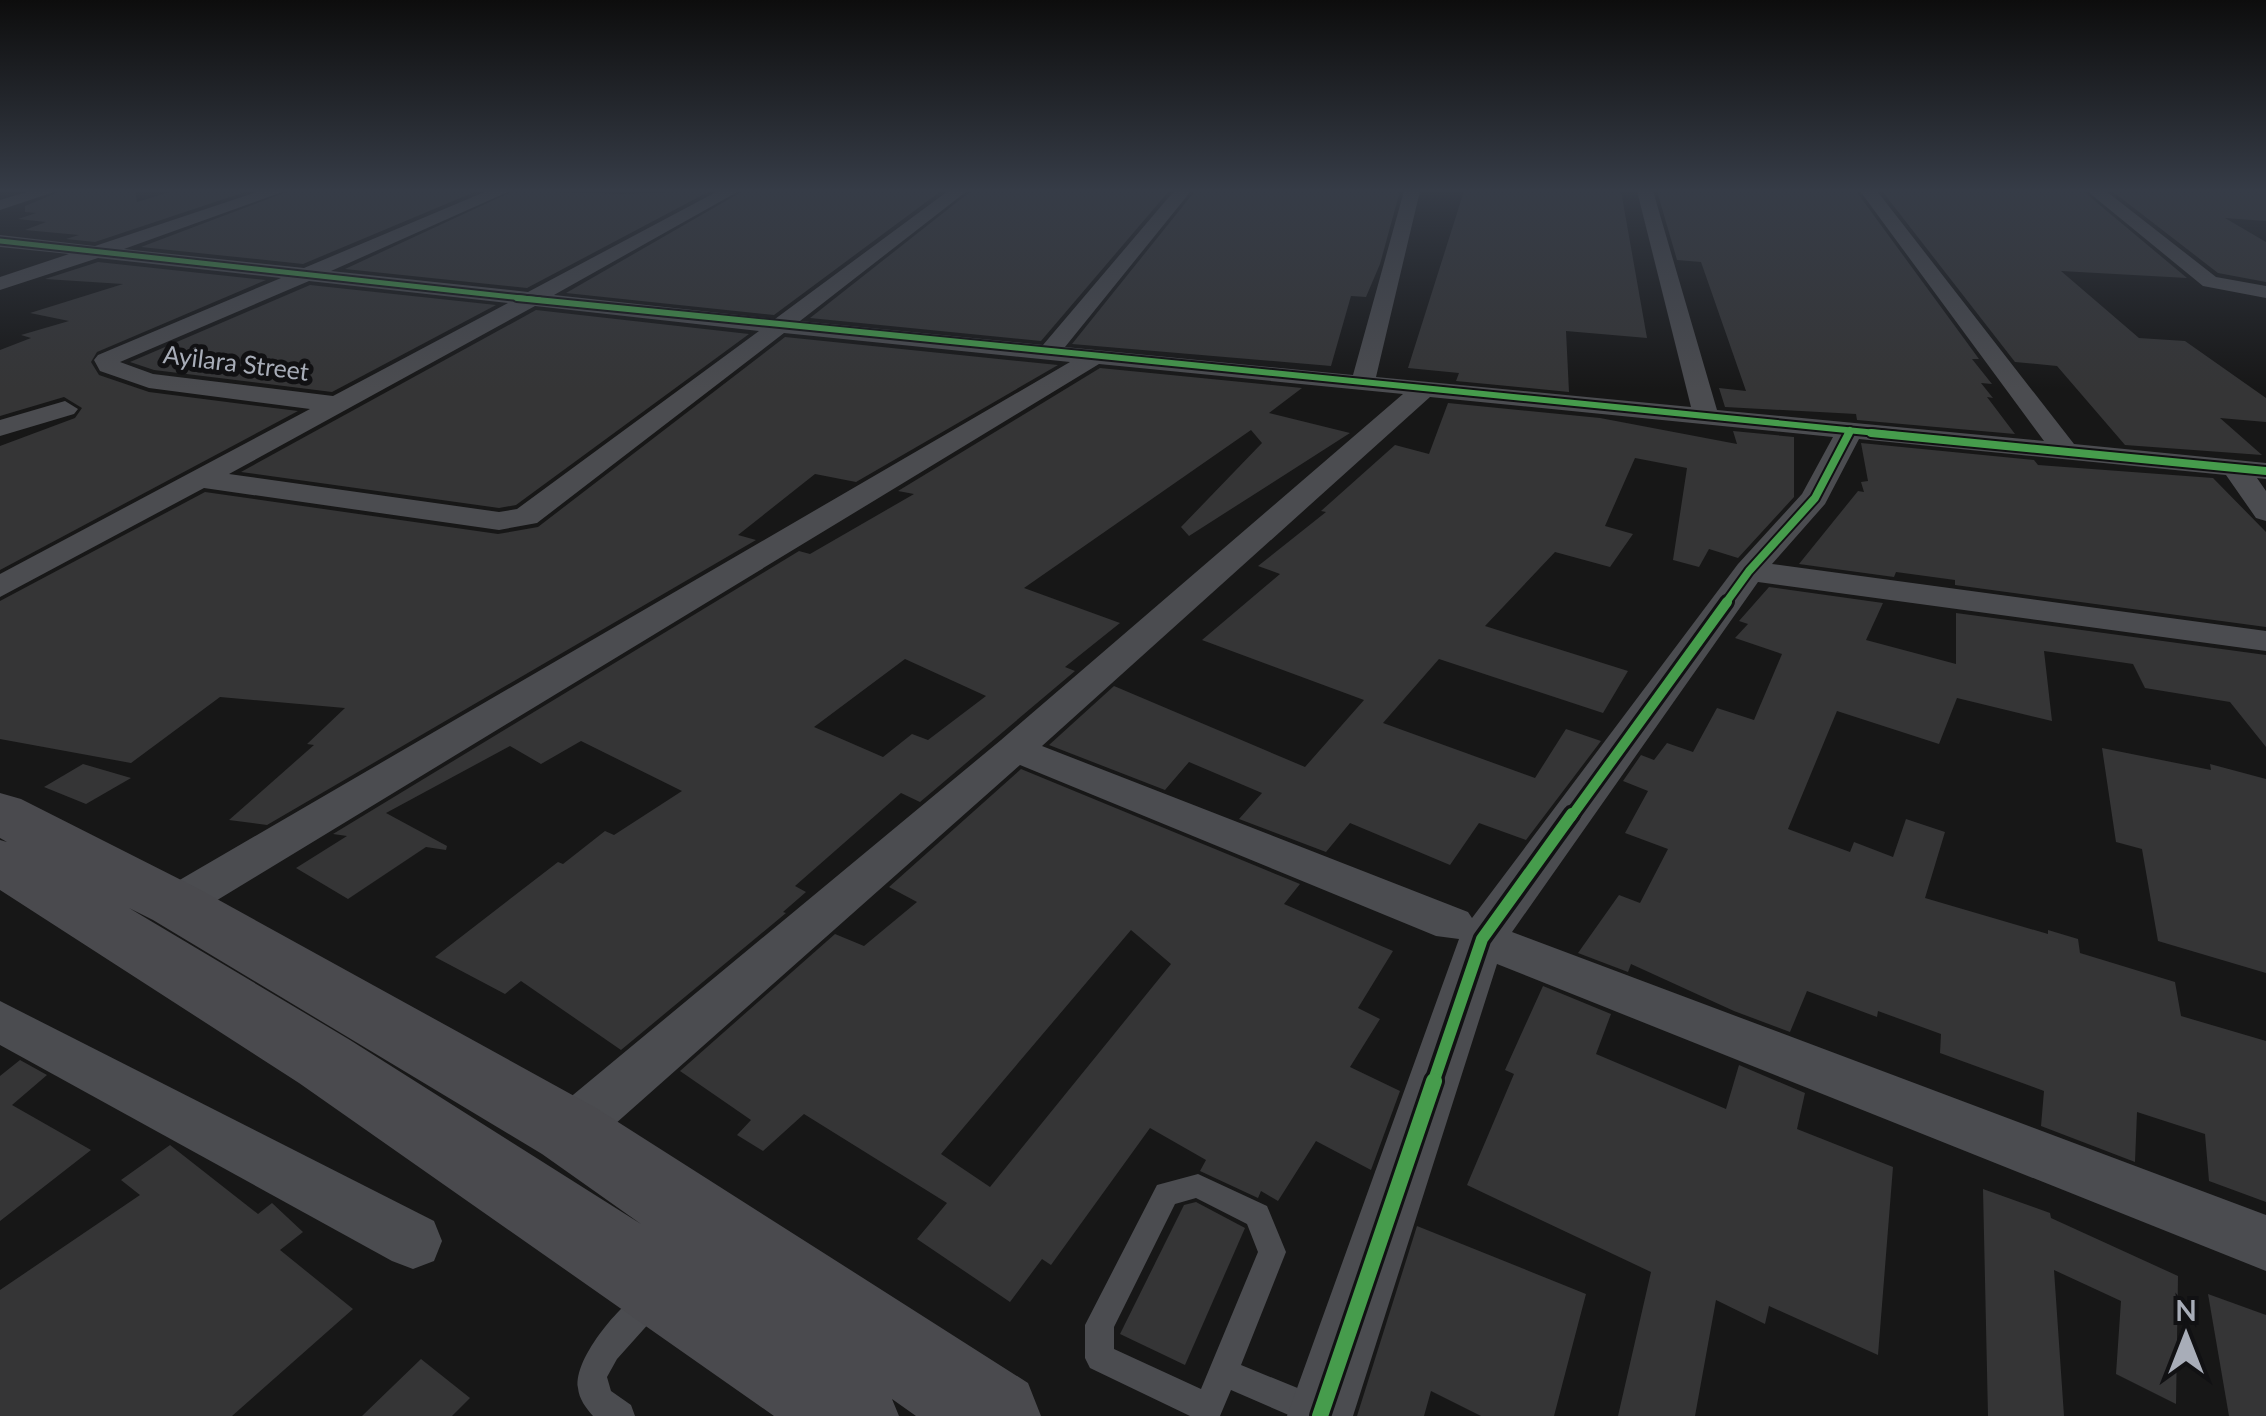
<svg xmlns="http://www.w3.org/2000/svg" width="2266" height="1416" font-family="Lato,sans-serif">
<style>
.building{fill:#353536;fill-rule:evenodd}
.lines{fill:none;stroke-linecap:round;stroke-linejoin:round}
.lane{fill:#4b4c50;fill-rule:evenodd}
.street{fill:#4b4c50;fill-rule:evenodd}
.secondary{fill:#4a4a4e;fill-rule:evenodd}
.cycleway-far5-casing{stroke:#111113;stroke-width:9}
.cycleway-far4-casing{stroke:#111113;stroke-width:10}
.cycleway-far3-casing{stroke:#111113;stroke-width:12}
.cycleway-far2-casing{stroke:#111113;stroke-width:16}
.cycleway-far1-casing{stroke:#111113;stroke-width:19}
.cycleway-casing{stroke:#111113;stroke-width:22}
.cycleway-far5{stroke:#469c4c;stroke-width:5}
.cycleway-far4{stroke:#469c4c;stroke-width:6}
.cycleway-far3{stroke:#469c4c;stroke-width:8}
.cycleway-far2{stroke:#469c4c;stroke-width:10}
.cycleway-far1{stroke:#469c4c;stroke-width:12}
.cycleway{stroke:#469c4c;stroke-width:16}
.labels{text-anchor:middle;stroke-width:10;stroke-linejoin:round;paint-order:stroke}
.far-street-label{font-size:25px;fill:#a8adb8;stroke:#111113}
</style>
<rect width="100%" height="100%" fill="#171717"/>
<g class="building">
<path d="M61,191h74l2,11 36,-11h75l-153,51 -29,-3 13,-4 -54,-5 21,-8 -28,-3 18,-6 -11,-1v-6z"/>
<path d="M289,191h188l-174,73 -162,-17z"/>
<path d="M513,191l110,3 87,-3 -183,97 -182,-19z"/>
<path d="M743,191h198l-167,124 -208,-22z"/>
<path d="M971,191h198l-128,150 -231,-23z"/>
<path d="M1195,191h205l-20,73 -14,33 -15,-1 -20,70 -259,-22z"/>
<path d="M1464,191h157l26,147 -81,-7 3,61 -113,-11 3,-8 -51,-5z"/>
<path d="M1657,191h199l123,168h-7l20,25 -11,-1 12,15 -6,-1 28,37 -158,-14 -1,-6 -131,-7 -6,-19 27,3 -45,-129 -24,-2z"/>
<path d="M1882,191h201l104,87 -126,-7 78,67 46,3 81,57v24l-46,-4 42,37 -137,-10 -68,-79 -42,-4z"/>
<path d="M2112,191h154v30l-41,-3 41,24v40l-48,-9z"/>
<path d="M98,262l168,18 -169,72 -6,10 8,13 50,17 149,19 -298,159v-124l75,-28 7,-10 -18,-11 -64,19v-66l31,-12 -10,-3 48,-14 -39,-8 93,-29 -78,-5z"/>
<path d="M310,285l186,20 -164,87 -178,-22 -24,-8z"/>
<path d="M536,310l213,24 -233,171 -17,3 -258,-36z"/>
<path d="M785,337l273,28 -202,117 -41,-8 -77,61 18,5 -489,285 -38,-5 85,-75 -7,-1 38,-36 -125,-11 -89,66 -131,-24v-138l205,-109 293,42 40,-7z"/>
<path d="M1100,368l202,20 -33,25 81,20 -161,103 -8,-9 81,-84 -11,-13 -227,158 96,35 -55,44 10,4 -155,131 -19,-9 -106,93 11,6 -23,20 3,1 -165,137 -100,-69 -16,13 -70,-37 123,-95 5,2 42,-33 9,4 68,-44 -101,-50 -40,23 -31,-18 -124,67 61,33 -1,4 -20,-3 -78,52 -52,-31 51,-32 -14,-2 466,-283 11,3 104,-60 -16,-3zM905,659l81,37 -58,44 -16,-6 -29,23 -69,-30z"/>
<path d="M1448,403l152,15 137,26 -4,-13 61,6v60l-56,61 -29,-9 -10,18 -26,-7 14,-92 -52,-10 -30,68 28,8 -23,33 -55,-15 -70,74 143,45 -25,42 -164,-54 -56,64 152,55 31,-49 35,12 -75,99 -47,-17 -29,42 -100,-42 -24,29 -87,-33 23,-26 -73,-31 -24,28 -116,-45 65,-59 191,81 59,-67 -162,-60 78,-66 -22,-8 68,-54 -5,-1 74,-66 34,9z"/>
<path d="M1861,443l173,17 4,5 175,13 53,54v95l-311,-42v-5l-59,-8 -2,5 -95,-13 59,-73 6,1 -3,-10 7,-1z"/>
<path d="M1769,587l114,16 -17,37 90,24v-51l310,42v92l-36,-45 -85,-14 -12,-24 -89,-13 8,70 -95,-23 -18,46 -102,-33 -49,118 62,23 4,-10 39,15 13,-38 39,13 -20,66 123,36v-4l30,9 2,14 95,29 6,34 85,25v161l-57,-21 -4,-47 -68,-22 -2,50 -94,-36 3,-35 -104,-38 1,-19 -63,-23 -1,6 -70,-26 -17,41 -56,-21 -103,-47 -3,8 -50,-19 41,-58 21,8 28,-54 -43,-16 23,-42 -25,-10 18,-26 13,5 13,-17 26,9 24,-44 37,12 28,-66 -47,-16 13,-14 -9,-3z"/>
<path d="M2102,748l109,22 -1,-6 56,15v194l-108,-32 -16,-92 -26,-7z"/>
<path d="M83,764l48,14 -45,26 -42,-17z"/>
<path d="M1021,769l279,115 -16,20 109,47 -35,57 22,11 -30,48 50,24 -29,79 -55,-29 -38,60 -17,-10 -3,7 -58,-27 6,-11 -56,-32 -99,137 -9,-6 -32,43 -93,-63 30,-36 -143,-89 -41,37 -26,-16 14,-15 -71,-49 155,-137 29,12 53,-44 -28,-15zM1131,930l40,34 -181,223 -49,-33z"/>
<path d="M1543,986l68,28 -15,40 130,55 13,-44 66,28 -8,36 96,38 -15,188 -109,-49 -4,18 -49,-24 -21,116h-77l33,-144 -184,-87 47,-111 -9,-4z"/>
<path d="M20,1060l27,15 -35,30 79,45 -91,71v-145z"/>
<path d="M170,1145l88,69 14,-11 31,29 -23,18 73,59 -121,107h-232v-126l140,-95 -19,-15z"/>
<path d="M1983,1189l67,24 1,5 127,58 -2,128 -60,-30 5,-73 -67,-31 10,146h-76z"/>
<path d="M1196,1202l49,26 -60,137 -65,-31 64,-129z"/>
<path d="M1417,1226l169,68 -32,122h-73l-50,-25 -7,25h-67z"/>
<path d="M2208,1294l58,21v101h-37z"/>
<path d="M421,1359l49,39 -18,18h-90z"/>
</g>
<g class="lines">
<g class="lane">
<path d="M1198,1174l69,32 19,46 -45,113 81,33 4,11 -3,7h-32l-60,-26 -11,26h-30l-100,-48 -5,-10v-33l72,-140zM1196,1198l51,26 11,28 -57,137 -87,-40v-22l61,-123z"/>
<path d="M650,1287l10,4 4,10 -4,10 -43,48 -10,18 4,14 20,14 4,11h-42c-7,-8 -14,-17 -15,-28 -5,-30 46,-90 72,-101z"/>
</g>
<g class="street">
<path d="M30,191h27l-57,19v-10z"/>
<path d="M260,191h25l-161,58 180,19 183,-77h23l-179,80 197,21 190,-101h21l-185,104 221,24 173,-128h19l-167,130 243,24 131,-154h17l-126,156 288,28 51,-184h16l-44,186 315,30 -54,-216h16l64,219 327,31 -184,-250h17l197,253 192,19v16l-9,-1 9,13v30l-10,-3 -30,-43 -367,-36 -34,65 -53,60 494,67v20l-508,-69 -246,350 754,283v56l-769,-307 -144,452h-66l172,-477 -23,-3 -416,-171 -432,383 -19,7 -19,-7 -8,-17 8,-17 451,-374 402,-346 -304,-30 -908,552 -16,4 -16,-4 -7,-12 7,-12 911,-530 -286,-29 -247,190 -38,7 -295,-42 -204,109v-23l310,-165 -161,-21 -49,-17 -6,-11 4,-5 183,-77 -183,-20 -98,32v-13l69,-23 -69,-7v-12l95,11zM309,281l199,22 -175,93 -180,-22 -33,-12zM535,306l224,25 -242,178 -18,3 -270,-38zM1430,397l403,40 -31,57 -64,70 -266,354 -4,-6 -426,-166z"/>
<path d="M2087,191h19l110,86 50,9v12l-63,-12z"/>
<path d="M65,401l13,8 -4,5 -74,22v-16z"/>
<path d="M0,1001l434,220 8,20 -8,20 -21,8 -21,-8 -392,-216z"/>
</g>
<path class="secondary" d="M0,793l21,6 176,89 399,220 432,275 13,33h-125l-24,-17 7,17h-125l-475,-333 -299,-193v-50l7,2 -7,-4zM129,908l24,12 389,234 99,70 -291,-184z"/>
<g class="cycleway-far5-casing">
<path id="cycleway-far5" d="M0,241l540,59"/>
</g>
<g class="cycleway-far4-casing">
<g id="cycleway-far4">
<path d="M517,298l1380,137"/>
<path d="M1847,435l3,-5"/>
</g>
</g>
<g class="cycleway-far3-casing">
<g id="cycleway-far3">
<path d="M1871,433l395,38"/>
<path d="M1725,604l24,-33 66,-73 34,-65"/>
</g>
</g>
<g class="cycleway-far2-casing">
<path id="cycleway-far2" d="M1571,817l156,-215"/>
</g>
<g class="cycleway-far1-casing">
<path id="cycleway-far1" d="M1433,1083l49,-144 90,-125"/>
</g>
<g class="cycleway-casing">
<path id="cycleway" d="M1320,1416l114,-335"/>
</g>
<use href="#cycleway-far5" class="cycleway-far5"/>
<use href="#cycleway-far4" class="cycleway-far4"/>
<use href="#cycleway-far3" class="cycleway-far3"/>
<use href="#cycleway-far2" class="cycleway-far2"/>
<use href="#cycleway-far1" class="cycleway-far1"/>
<use href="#cycleway" class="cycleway"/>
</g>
<linearGradient id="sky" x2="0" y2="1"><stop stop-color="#0d0d0d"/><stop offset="0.49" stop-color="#363c47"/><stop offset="1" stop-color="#363c47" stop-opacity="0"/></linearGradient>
<rect width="2266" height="389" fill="url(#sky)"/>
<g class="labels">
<g class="far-street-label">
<text transform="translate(236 363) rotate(7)" y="9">Ayilara Street</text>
</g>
</g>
<g transform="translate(2186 1336)" stroke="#111113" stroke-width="8" paint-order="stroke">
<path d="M0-8L18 38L0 25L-18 38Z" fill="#a8adb8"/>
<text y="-15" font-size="28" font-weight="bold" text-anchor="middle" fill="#a8adb8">N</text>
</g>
</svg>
